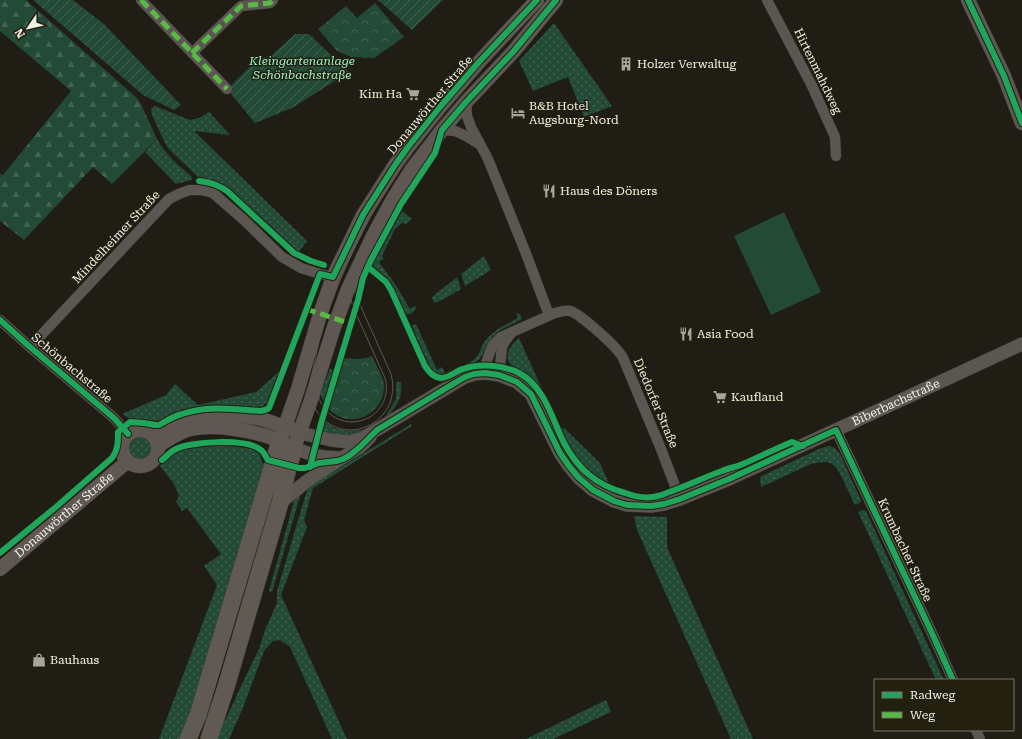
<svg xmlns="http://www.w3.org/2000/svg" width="1022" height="739" font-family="'Roboto Serif',serif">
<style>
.grass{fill:url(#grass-dots)}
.forest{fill:url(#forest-firs)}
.park{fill:url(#park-crowns)}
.garden{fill:url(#garden-furrows)}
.pitch{fill:#224a37}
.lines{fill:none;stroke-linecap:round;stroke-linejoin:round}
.minor-casing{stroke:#3c3a32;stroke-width:11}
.tertiary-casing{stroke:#3c3a32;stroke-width:14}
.secondary-casing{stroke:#3c3a32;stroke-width:15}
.trunk-casing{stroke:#3c3a32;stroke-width:18}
.minor{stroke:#5b5651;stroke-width:10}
.tertiary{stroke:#5b5651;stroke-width:13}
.secondary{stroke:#5f5852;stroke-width:14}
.trunk{stroke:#605a53;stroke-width:17}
.tram{stroke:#5c5953;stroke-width:1}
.quiet{stroke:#58b947;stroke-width:5;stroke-dasharray:10 5;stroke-linecap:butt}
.cycleway-casing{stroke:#232010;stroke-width:8}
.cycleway{stroke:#20a55d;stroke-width:6}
.labels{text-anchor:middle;stroke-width:3;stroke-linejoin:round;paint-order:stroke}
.park-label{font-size:12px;font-style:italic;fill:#9cf1c9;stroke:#232010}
.poi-label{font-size:12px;fill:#f2f0e6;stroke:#232010;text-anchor:start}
.street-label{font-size:12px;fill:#f2f0e6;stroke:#232010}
</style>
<defs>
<pattern id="grass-dots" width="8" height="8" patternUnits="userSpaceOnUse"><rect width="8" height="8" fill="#224a37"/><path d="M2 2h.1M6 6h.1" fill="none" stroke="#436454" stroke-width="1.8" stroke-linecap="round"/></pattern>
<pattern id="forest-firs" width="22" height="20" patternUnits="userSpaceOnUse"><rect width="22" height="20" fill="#224a37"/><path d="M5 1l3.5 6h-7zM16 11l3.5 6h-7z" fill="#436454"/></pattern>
<pattern id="park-crowns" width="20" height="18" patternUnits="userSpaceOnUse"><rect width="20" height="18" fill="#224a37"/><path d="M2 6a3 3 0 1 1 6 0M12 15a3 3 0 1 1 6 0" fill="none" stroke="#436454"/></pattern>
<pattern id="garden-furrows" width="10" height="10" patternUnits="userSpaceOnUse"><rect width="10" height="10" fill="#224a37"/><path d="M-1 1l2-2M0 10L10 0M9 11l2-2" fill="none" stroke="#436454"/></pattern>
</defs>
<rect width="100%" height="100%" fill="#1f1d14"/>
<g class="grass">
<path d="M554,23l58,83 -28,11 -16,-40 -35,14 -14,-30z"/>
<path d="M155,106l35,14 9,-2 10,-6 21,23 -36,-4 113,110 -9,12 -6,-4 -62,-59 -7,-4 -13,-6 -10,-1 -27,-26 -5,-5 -4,-7 -12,-26 -1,-6 2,-2z"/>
<path d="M157,139c9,16 20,25 34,37l1,2v2l-16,4 -31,-32z"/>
<path d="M402,211l10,8 -6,5 -4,-1 -7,6 -13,27 2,3 -5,3 18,25 13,22 5,-3 1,2 -4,5 -6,2 -17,-34 -16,-14v-4z"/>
<path d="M484,256l7,14 -26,16 -4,-12z"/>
<path d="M457,277l4,12 -19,11 -8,3 -2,-6z"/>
<path d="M516,313l4,1 2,5 -23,12 -7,6 -13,23 -5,3 -12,3 -17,9h-5l-6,-2 -4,-5 -13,-29 -5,-13 4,-2 21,46 5,-3 3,6c8,-4 21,-8 28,-13 6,-4 7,-10 10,-16 8,-13 22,-19 35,-26z"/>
<path d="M519,338l28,62c-5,-8 -10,-17 -17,-23 -5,-5 -14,-7 -19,-12 -9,-9 1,-22 8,-27z"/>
<path d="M330,369l4,1 -10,32 -4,-8z"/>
<path d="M281,370l-12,30 -6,6 -7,2 -27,-3 -48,5 -25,12 -24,-2 -10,-6 44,-19 9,-11 23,21 58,-13z"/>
<path d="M396,382h5c0,4 1,10 -1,15 -8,21 -30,37 -53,38 -8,0 -17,-2 -25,-3l3,-10 9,6 13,3 16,-1 12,-5 10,-8 11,-18z"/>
<path d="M411,424l1,2 -99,62 -9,32 3,7 -26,68 66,144h-15l-42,-92 -10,-7 -7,1 -9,10 -21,57 -14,31h-13l5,-19 4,1 16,-35 18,-37 6,-19 12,-27v-12l30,-101 4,-4z"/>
<path d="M560,427l5,2 35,34 10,23c-27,-15 -38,-31 -50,-59z"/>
<circle cx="140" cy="448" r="13"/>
<path d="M224,444c16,1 36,-1 38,19l5,1 -78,252 -10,23h-20l58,-154 -13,-19 17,-12 -34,-46 -5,3 -6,-9 3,-6 -5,-12 -14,-18c19,-21 38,-21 64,-22z"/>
<path d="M829,446l6,2 5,6 21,46 -1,3 -5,2c-4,-7 -7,-15 -11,-23 -8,-17 -11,-24 -33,-18l-50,23 -1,-10 61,-29z"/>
<path d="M301,493l-29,99 -3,-1 25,-90 3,-6z"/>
<path d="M863,510l3,1 78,169h-8l-78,-168z"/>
<path d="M634,516l33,1v30l86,192h-22l-94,-209z"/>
<path d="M606,700l5,12 -58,27h-27z"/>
</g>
<path class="forest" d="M0,0h26l111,98 4,6 16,35 -45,45 -19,-17 -69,73 -24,-19v-47l3,1 68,-84 -71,-60z"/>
<g class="park">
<path d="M375,3l29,34 -30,21 -23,-1 -14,-6 -19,-22 28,-23 11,12z"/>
<path d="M372,356c4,9 11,20 12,29 1,30 -35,46 -55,24l14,-51c10,1 19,2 29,-2z"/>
</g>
<g class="garden">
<path d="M33,0h40l32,25 76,80 -7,5 -31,-15z"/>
<path d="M378,0h65l-31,30z"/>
<path d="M295,34h14l40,38 -57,36 -37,15 -28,-34 31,-30 13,-3z"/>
</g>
<path class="pitch" d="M784,212l37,80 -50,23 -37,-79z"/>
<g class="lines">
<g class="minor-casing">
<g id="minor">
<path d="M141,0l86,89"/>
<path d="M767,0l45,86 23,51 1,19"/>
<path d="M192,53l49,-47 29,-3 3,-3"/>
<path d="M466,102l1,14 4,11 17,32 37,92 24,64"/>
<path d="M442,130l13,1 11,5 13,8"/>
<path d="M0,320l30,27 84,71 14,16"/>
<path d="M30,347l139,-148 12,-6 9,-3h11l12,3 32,28 37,36 19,11 19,6 13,3"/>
<path d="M485,373l1,-10 4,-11 3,-7 8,-8 54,-24c5,-1 10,-3 15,-2 9,2 42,32 48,40 2,2 4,5 5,7l38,91 19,50"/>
<path d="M499,375l3,-28 4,-7 6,-8"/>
<path d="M836,430l95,201 22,49"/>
<path d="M976,730l4,9"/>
</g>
</g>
<g class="tertiary-casing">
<g id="tertiary">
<path id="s1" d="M300,433l31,7 18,2 14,-4 102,-61 9,-3 11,-1 14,2 18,7 14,12 29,59 9,13 9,11 15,13 21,11 13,4 24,1 13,-2 16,-5 49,-20 159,-73 134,-62"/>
<path d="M294,448l19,7 12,2 17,1"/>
<path d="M280,503l27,-22 35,-23 18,-11 10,-10"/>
</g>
</g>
<g class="secondary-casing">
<g id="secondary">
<path d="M968,0l36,76 18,47"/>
<circle cx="140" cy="448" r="18"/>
<path d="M149,432c13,-3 25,-9 38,-13 24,-6 50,-6 74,0 11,3 22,8 33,11"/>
<path d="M280,441l18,-52 22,-75 13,-37 30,-62 32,-50 13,-18 32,-40 39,-45 58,-62"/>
<path d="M158,446c9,-6 18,-12 29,-16 25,-7 64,0 88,9 6,3 13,6 19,9l17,-48 23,-73 14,-38 25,-53 20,-37 19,-30 30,-39 24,-28 47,-50 43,-52"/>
<path id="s2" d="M0,569l128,-108"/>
</g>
</g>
<g class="trunk-casing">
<g id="trunk">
<path d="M188,739l10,-24 82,-274"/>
<path d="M209,739l17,-52 54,-184 7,-31 7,-24"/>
</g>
</g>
<use href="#minor" class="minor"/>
<use href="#tertiary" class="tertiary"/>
<use href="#secondary" class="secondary"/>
<use href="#trunk" class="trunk"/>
<g class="tram">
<path d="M357,253c-3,19 -6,28 1,47l33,74c13,50 -50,77 -75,36 -6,-10 -8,-21 -5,-33 3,-11 5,-24 8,-35 17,-63 47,-122 82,-176 7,-9 12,-19 19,-28 28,-36 60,-68 91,-102 11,-11 22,-24 33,-36"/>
<path d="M314,381c9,65 83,44 71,-3l-32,-71 -5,-18 2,-14"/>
</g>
<g class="quiet">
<path d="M141,0l86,89"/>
<path d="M192,53l49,-47 29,-3 3,-3"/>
<path d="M306,309l45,15"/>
</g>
<g class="cycleway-casing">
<g id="cycleway">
<path d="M968,0l36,76 18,47"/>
<path d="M199,181c13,2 17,3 28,10l67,62 17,8 13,4"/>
<path d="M368,267l18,15 5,8 34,76c4,6 8,11 16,12 8,0 15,-7 22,-9 17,-6 40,-4 56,4 26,14 33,46 45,70 14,26 32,42 61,50 11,4 22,6 33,3 5,-1 9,-3 14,-5 17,-6 33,-14 50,-20 7,-3 14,-4 21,-7 16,-7 32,-15 49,-22l11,4"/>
<path d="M0,320l30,27 84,71 14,16"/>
<path d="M162,460c4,-3 8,-8 12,-10 15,-9 73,-12 87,0 3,2 5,7 7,10l31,8h6l14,-5 18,-2 6,-2 6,-3 11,-9 17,-17 71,-43 17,-10 9,-3 11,-1 14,2 18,7 14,12 29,59 9,13 9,11 15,13 21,11 13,4 24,1 13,-2 16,-5 49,-20 107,-49 95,201 22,49"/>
<path d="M310,467l12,-47 36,-120 5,-22 8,-18 30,-56 34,-51 7,-23 24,-28 47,-50 43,-52"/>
<path d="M0,553l56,-46 56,-49c6,-8 6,-16 6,-26l12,-10 14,1 11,2h4c7,-4 15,-9 23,-11 25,-9 52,-5 78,-3l5,-1 4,-2 51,-134 13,3 30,-62 32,-50 13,-18 32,-40 39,-45 58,-62"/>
</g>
</g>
<use href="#cycleway" class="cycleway"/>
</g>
<defs>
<g id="building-bare" transform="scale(1.08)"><path d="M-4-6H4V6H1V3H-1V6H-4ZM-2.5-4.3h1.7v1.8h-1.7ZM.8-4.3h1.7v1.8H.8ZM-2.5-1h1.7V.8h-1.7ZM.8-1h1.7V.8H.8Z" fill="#a8a69c" stroke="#232010" stroke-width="2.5" paint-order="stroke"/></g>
<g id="supermarket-bare" transform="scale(1.08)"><path d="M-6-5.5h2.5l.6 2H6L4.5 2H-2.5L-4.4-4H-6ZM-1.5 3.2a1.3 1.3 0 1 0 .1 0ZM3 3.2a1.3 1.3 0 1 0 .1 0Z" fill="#a8a69c" stroke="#232010" stroke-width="2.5" paint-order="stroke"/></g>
<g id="hotel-bare" transform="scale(1.08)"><path d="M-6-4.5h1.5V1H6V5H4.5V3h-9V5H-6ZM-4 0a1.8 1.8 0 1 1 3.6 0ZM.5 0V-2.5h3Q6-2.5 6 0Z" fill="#a8a69c" stroke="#232010" stroke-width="2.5" paint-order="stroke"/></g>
<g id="restaurant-bare" transform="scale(1.08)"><path d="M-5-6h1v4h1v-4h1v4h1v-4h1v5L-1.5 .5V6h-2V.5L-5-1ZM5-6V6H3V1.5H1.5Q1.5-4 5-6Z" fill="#a8a69c" stroke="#232010" stroke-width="2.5" paint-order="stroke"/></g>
<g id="shop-bare" transform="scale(1.08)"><path d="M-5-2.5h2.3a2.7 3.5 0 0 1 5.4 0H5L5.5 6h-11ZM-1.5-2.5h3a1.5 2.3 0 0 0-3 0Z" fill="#a8a69c" stroke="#232010" stroke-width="2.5" paint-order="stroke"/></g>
</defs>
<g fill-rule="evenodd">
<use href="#building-bare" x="626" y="64"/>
<use href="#supermarket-bare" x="413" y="94"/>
<use href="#hotel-bare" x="518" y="113"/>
<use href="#restaurant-bare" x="549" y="191"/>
<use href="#restaurant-bare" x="686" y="334"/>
<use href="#supermarket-bare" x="720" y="397"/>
<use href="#shop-bare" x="39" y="660"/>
</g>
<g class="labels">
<g class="park-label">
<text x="302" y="65">Kleingartenanlage<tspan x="302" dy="14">Schönbachstraße</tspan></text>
</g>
<g class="poi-label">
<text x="637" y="68">Holzer Verwaltug</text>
<text x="402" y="98" text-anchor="end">Kim Ha</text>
<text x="529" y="110">B&amp;B Hotel<tspan x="529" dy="14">Augsburg-Nord</tspan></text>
<text x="560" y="195">Haus des Döners</text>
<text x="697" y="338">Asia Food</text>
<text x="731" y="401">Kaufland</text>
<text x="50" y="664">Bauhaus</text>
</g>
<g class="street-label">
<text transform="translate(818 71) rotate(64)" y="4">Hirtenmahdweg</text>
<text transform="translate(430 105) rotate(-50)" y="4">Donauwörther Straße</text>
<text transform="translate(116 237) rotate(-47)" y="4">Mindelheimer Straße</text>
<text transform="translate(72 368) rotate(40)" y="4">Schönbachstraße</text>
<text dy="4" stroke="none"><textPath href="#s1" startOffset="699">Biberbachstraße</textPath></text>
<text transform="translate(656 403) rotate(67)" y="4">Diedorfer Straße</text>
<text dy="4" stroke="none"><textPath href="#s2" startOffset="84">Donauwörther Straße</textPath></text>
<text transform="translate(905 550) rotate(65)" y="4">Krumbacher Straße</text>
</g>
</g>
<rect x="874" y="679" width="140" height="52" fill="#232010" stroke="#767366"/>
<rect x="882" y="692" width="20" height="6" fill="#20a55d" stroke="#767366"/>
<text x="910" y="699" font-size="12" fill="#f2f0e6">Radweg</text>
<rect x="882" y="712" width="20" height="6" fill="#58b947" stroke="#767366"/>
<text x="910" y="719" font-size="12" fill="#f2f0e6">Weg</text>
<g transform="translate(28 28) rotate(236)" stroke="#232010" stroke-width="3" paint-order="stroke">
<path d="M0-3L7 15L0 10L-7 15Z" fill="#f2f0e6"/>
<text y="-6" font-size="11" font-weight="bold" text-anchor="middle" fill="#f2f0e6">N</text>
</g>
</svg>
